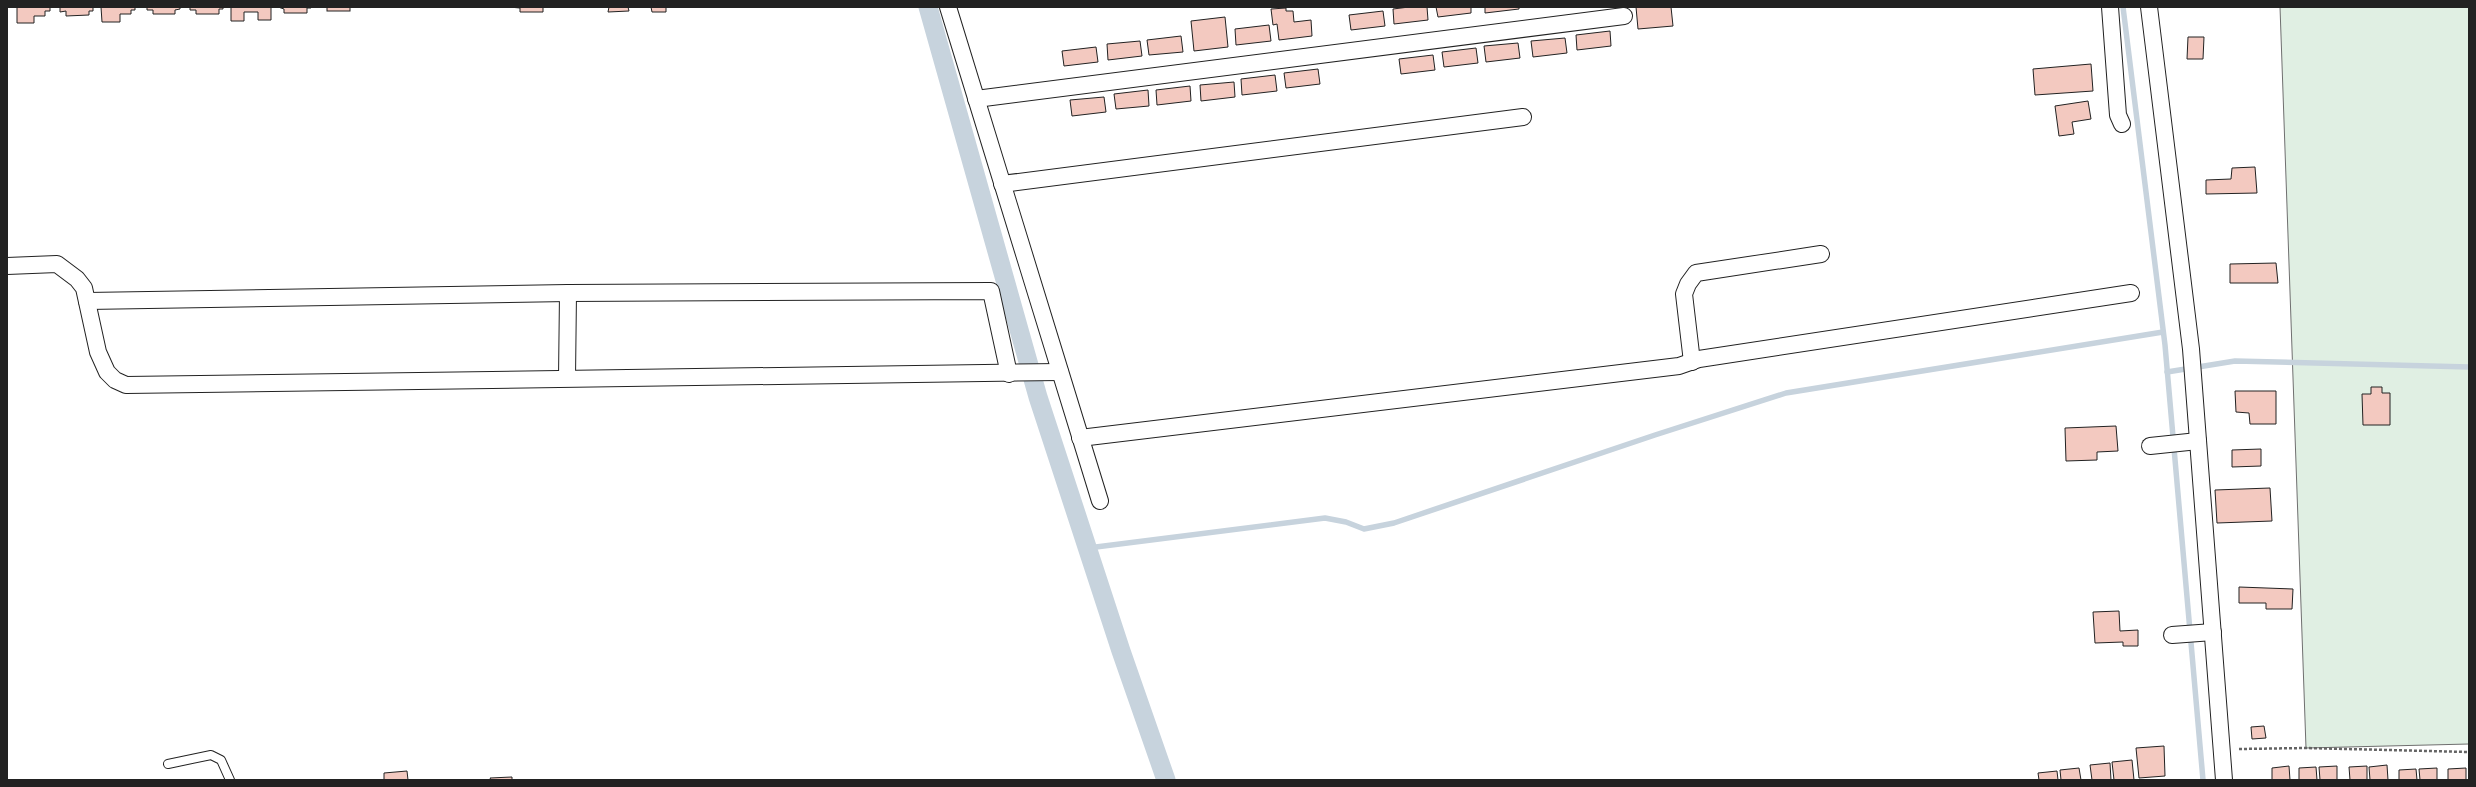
<svg xmlns="http://www.w3.org/2000/svg" width="2476" height="787" font-family="'Varela Round',sans-serif">
<style>
.green{fill:#e0efe3;stroke:#6f6f6f}
.lines{fill:none;stroke-linecap:round;stroke-linejoin:round}
.stream{stroke:#c7d3dd;stroke-width:5.5}
.canal{stroke:#c7d3dd;stroke-width:19}
.building{fill:#f3c9c0;stroke:#222}
.lane-casing{stroke:#222;stroke-width:10}
.street-casing{stroke:#222;stroke-width:18}
.path{stroke:#646464;stroke-width:2.5;stroke-dasharray:3 2;stroke-linecap:butt}
.lane{stroke:#fff;stroke-width:8}
.street{stroke:#fff;stroke-width:16}
</style>
<rect width="100%" height="100%" fill="#fff"/>
<path class="green" d="M2280,7h189v737l-163,4z"/>
<g class="lines">
<g class="stream">
<path d="M2123,7l42,338 38,435"/>
<path d="M2167,372l68,-11 234,6"/>
<path d="M1088,548l237,-30 21,4 18,7 30,-6 261,-88 131,-42 377,-61"/>
</g>
<path class="canal" d="M928,7l110,390 83,254 45,129"/>
</g>
<g class="building">
<path d="M17,7h33v4h-5v5h-11v7h-17z"/>
<path d="M60,7h33v4h-4v4l-23,1v-5l-6,1z"/>
<path d="M101,7h34v3h-4v4h-11v8h-18z"/>
<path d="M147,7h33v2l-5,1v4h-22v-4h-6z"/>
<path d="M190,7h33v2h-4v5h-23v-4h-6z"/>
<path d="M231,7h40v13h-13v-8h-14v9h-13z"/>
<path d="M278,7h33v1h-4v5h-23v-4z"/>
<rect x="327" y="7" width="23" height="4"/>
<path d="M509,7h34v5h-23v-4z"/>
<path d="M609,7h19l1,4 -21,1z"/>
<path d="M651,7h15v5h-14z"/>
<path d="M1409,7h18l1,13 -34,4 -1,-15z"/>
<path d="M1436,7h35v6l-33,4z"/>
<path d="M1485,7h34v2l-34,4z"/>
<path d="M1636,7h35l2,19 -35,3z"/>
<path d="M1286,8v3h7l1,11 17,-2 1,16 -33,4 -2,-16 -4,1 -2,-16z"/>
<path d="M1383,11l2,15 -34,4 -2,-15z"/>
<path d="M1225,17l3,30 -34,4 -3,-30z"/>
<path d="M1269,25l2,16 -35,4 -1,-16z"/>
<path d="M1610,31l1,15 -34,4 -1,-15z"/>
<path d="M1181,36l2,16 -34,3 -2,-15z"/>
<path d="M2188,37h16l-1,22h-16z"/>
<path d="M1565,38l2,15 -34,4 -2,-16z"/>
<path d="M1140,41l2,15 -34,4 -1,-16z"/>
<path d="M1518,43l2,15 -34,4 -2,-16z"/>
<path d="M1096,47l2,15 -34,4 -2,-15z"/>
<path d="M1476,48l2,15 -34,4 -2,-15z"/>
<path d="M1433,55l2,15 -34,4 -2,-15z"/>
<path d="M2091,64l2,27 -58,4 -2,-26z"/>
<path d="M1318,69l2,15 -34,4 -2,-15z"/>
<path d="M1275,75l2,16 -35,4 -1,-16z"/>
<path d="M1234,82l1,15 -34,4 -1,-16z"/>
<path d="M1190,86l1,15 -34,4 -1,-15z"/>
<path d="M1148,90l1,16 -33,3 -2,-15z"/>
<path d="M1104,97l2,15 -34,4 -2,-16z"/>
<path d="M2088,101l3,18 -19,3 2,12 -15,2 -4,-30z"/>
<path d="M2255,167l2,26 -51,1v-14l25,-1 1,-11z"/>
<path d="M2276,263l2,20h-48v-19z"/>
<path d="M2371,387h11v6h8v32h-27l-1,-31h9z"/>
<path d="M2235,391h41v33h-26l-1,-11 -13,-1z"/>
<path d="M2116,426l2,25 -21,1v8l-31,1 -1,-33z"/>
<path d="M2261,449v17l-29,1v-17z"/>
<path d="M2270,488l2,33 -55,2 -2,-33z"/>
<path d="M2239,587l54,2 -1,20h-26v-6h-27z"/>
<path d="M2119,611l1,20 18,-1v16h-15v-4l-28,1 -2,-31z"/>
<path d="M2264,726l2,12 -14,1 -1,-12z"/>
<path d="M2164,746l1,30 -26,2 -3,-30z"/>
<path d="M2132,760l2,20h-20l-2,-18z"/>
<path d="M2110,763l1,17h-19l-2,-15z"/>
<path d="M2387,765l1,15h-18l-1,-13z"/>
<path d="M2289,766l1,14h-18v-12z"/>
<path d="M2337,766v14h-17l-1,-13z"/>
<path d="M2367,766v14h-17l-1,-13z"/>
<path d="M2316,767l1,13h-18v-12z"/>
<path d="M2079,768l2,12h-20l-1,-10z"/>
<path d="M2437,768v12h-17l-1,-11z"/>
<path d="M2466,768v12h-18v-11z"/>
<path d="M2416,769l1,11h-18v-10z"/>
<path d="M407,771l1,9h-24v-7z"/>
<path d="M2057,771l1,9h-19l-1,-7z"/>
<path d="M512,777v3h-21l-1,-2z"/>
</g>
<g class="lines">
<g class="lane-casing">
<path id="lane" d="M168,764l43,-9 10,5 9,20"/>
</g>
<g class="street-casing">
<g id="street">
<path d="M948,7l152,494"/>
<path d="M2110,7l8,108 4,9"/>
<path d="M2149,7l42,342 33,431"/>
<path d="M976,99l648,-83"/>
<path d="M1002,184l521,-67"/>
<path d="M7,266l50,-2 20,15 7,9 14,64 9,20 8,8 11,5 934,-13"/>
<path d="M87,301l481,-8 423,-2 18,83"/>
<path d="M1692,362l-8,-68 4,-10 8,-11 125,-19"/>
<path d="M567,378l1,-85"/>
<path d="M1080,438l599,-72 20,-7 432,-66"/>
<path d="M2150,446l48,-5"/>
<path d="M2172,635l41,-3"/>
</g>
</g>
<path class="path" d="M2239,749l67,-1 163,4"/>
<use href="#lane" class="lane"/>
<use href="#street" class="street"/>
</g>
<rect width="2476" height="787" fill="none" stroke="#222222" stroke-width="16"/>
</svg>
